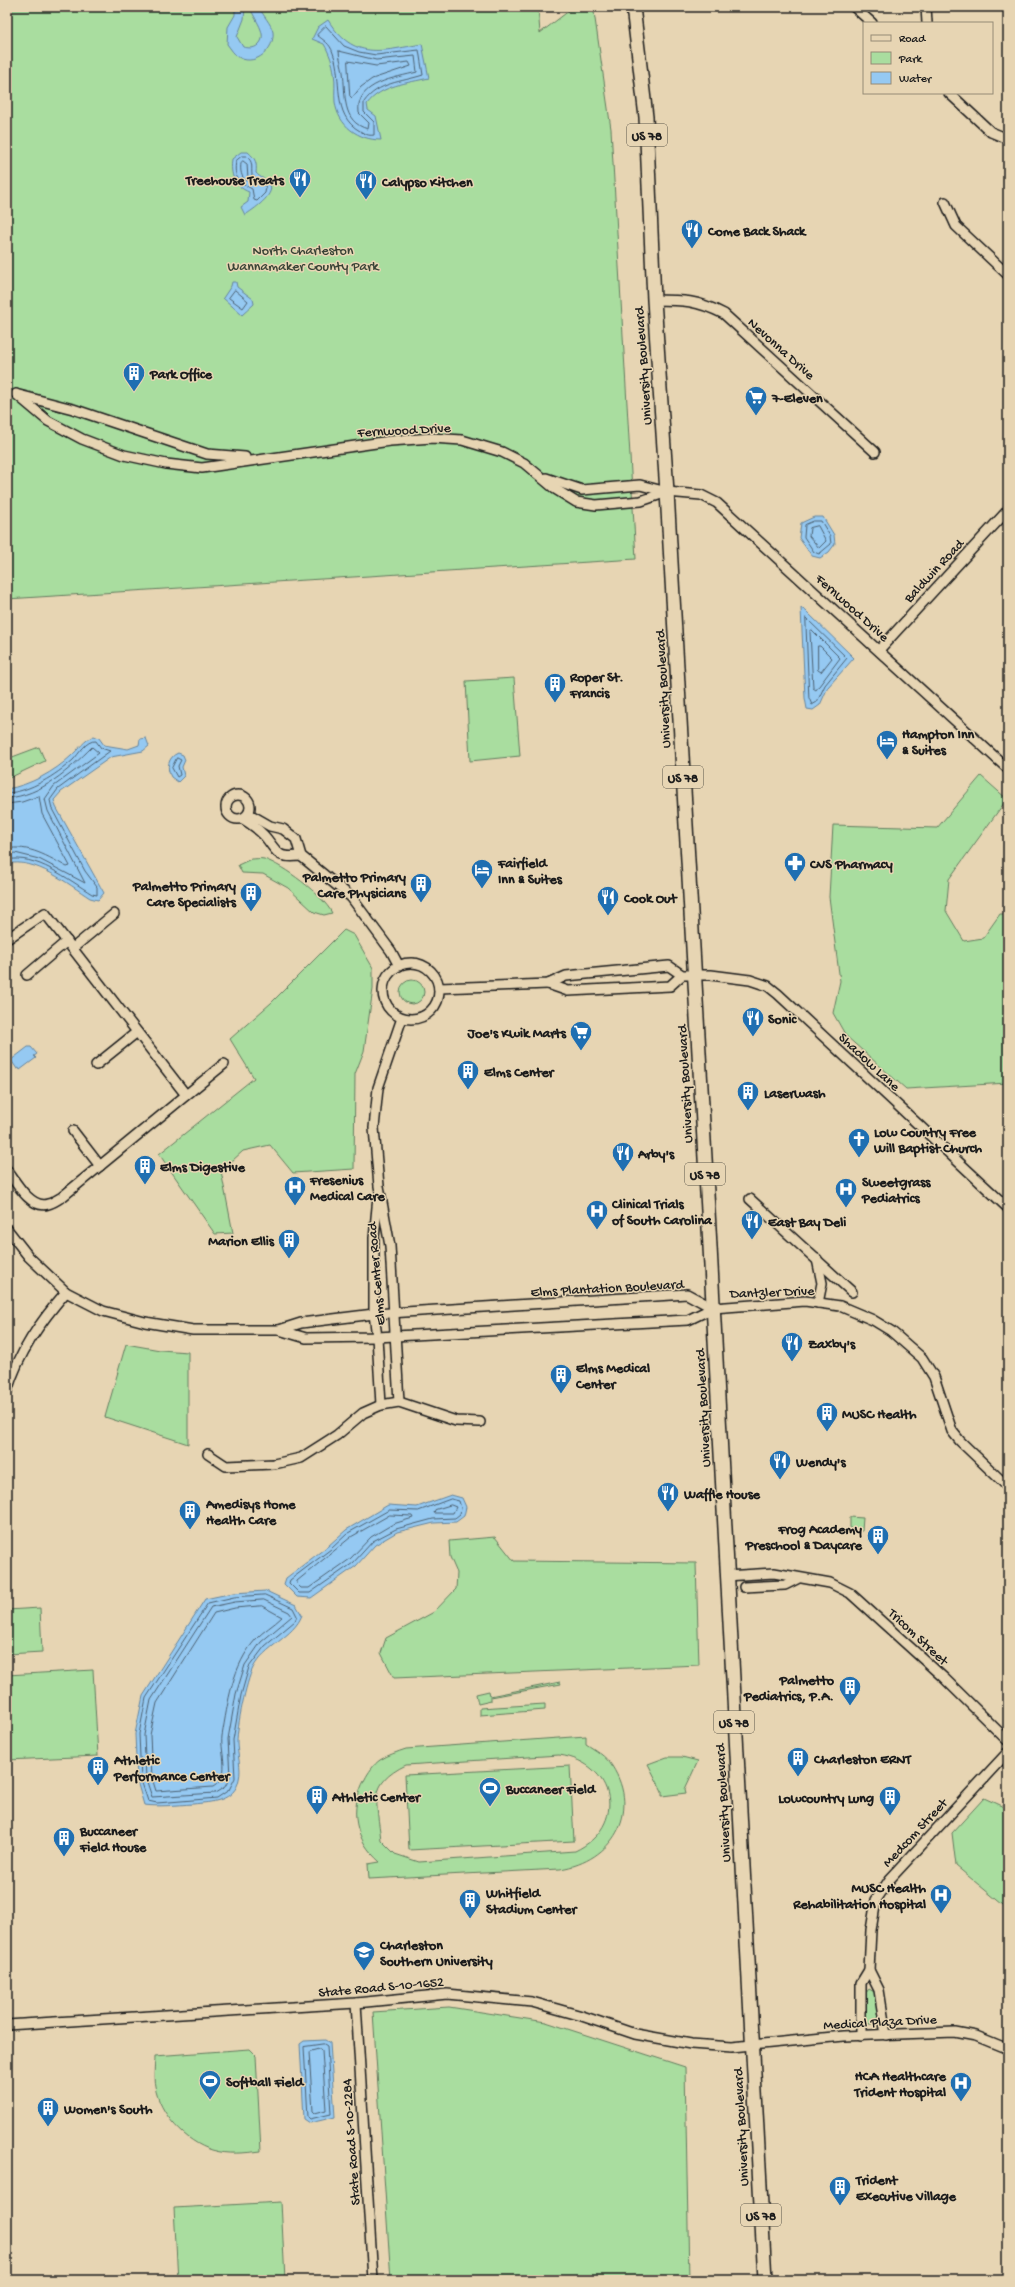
<svg xmlns="http://www.w3.org/2000/svg" width="1015" height="2287" font-family="'Gochi Hand',sans-serif">
<style>
.green{fill:#a9dd9f;stroke:#627c5e;fill-rule:evenodd}
.water{fill:#95c9f2;stroke:#65849c}
.lines{fill:none;stroke-linecap:round;stroke-linejoin:round}
.shore{stroke:#4c6172;stroke-width:1}
.minor-casing{stroke:#1c1c1c;stroke-width:12}
.primary-casing{stroke:#1c1c1c;stroke-width:16}
.minor{stroke:#e7d5b3;stroke-width:9}
.primary{stroke:#e7d5b3;stroke-width:13}
.labels{text-anchor:middle;stroke-width:3;stroke-linejoin:round;paint-order:stroke}
.shield{fill:#e7d5b3;stroke:#595449;stroke-width:1}
.shield-label{font-size:13px;font-weight:bold;fill:#1c1c1c}
.poi-label{font-size:14px;font-weight:bold;fill:#1c1c1c;stroke:#e7d5b3;text-anchor:start}
.park-label{font-size:14px;fill:#384336;stroke:#e7d5b3}
.street-label{font-size:14px;fill:#1c1c1c;stroke:#e7d5b3}
</style>
<rect width="100%" height="100%" fill="#e7d5b3"/>
<filter id="ink" filterUnits="userSpaceOnUse"><feTurbulence type="fractalNoise" baseFrequency=".025" numOctaves="2"/><feDisplacementMap in="SourceGraphic" scale="8" xChannelSelector="R" yChannelSelector="G"/><feConvolveMatrix kernelMatrix="1 2 1 2 8 2 1 2 1" color-interpolation-filters="sRGB"/></filter>
<g filter="url(#ink)">
<g class="green">
<path d="M7,7h531l2,26 34,-26h15l5,5 17,117 25,430 -629,40z"/>
<path d="M514,678l6,78 -50,5 -4,-80z"/>
<path d="M39,747l6,14 -38,18v-20z"/>
<path d="M981,776l26,23 -58,80 -3,32 18,30 19,-3 17,-24h8v169l-102,6 -60,-53 -13,-23 7,-32 -11,-84 4,-72 104,3z"/>
<path d="M251,859c4,0 9,-1 13,0 19,6 59,36 68,54l-8,2 -10,-3 -26,-24 -25,-14 -21,-1 -4,-8z"/>
<path d="M344,930l10,5 19,33v21l-9,62 -9,23 -1,95 -61,4 -23,-28 -27,6 -22,20 12,62 -18,1 -56,-80 95,-76 -24,-39 41,-36z"/>
<circle cx="412" cy="992" r="12"/>
<path d="M126,1344l34,6 28,2v92l-83,-27z"/>
<path d="M850,1517l13,1 -1,13 -12,-1z"/>
<path d="M495,1537l19,24 182,2 3,102 -305,13 -13,-25 5,-15 48,-26 22,-23 1,-16 -7,-16 -1,-16z"/>
<path d="M40,1608l2,44 -35,2v-44z"/>
<path d="M93,1670l5,86 -91,4v-85z"/>
<path d="M560,1682l1,2 -70,13v4l-13,3 -2,-10 13,-3 1,5z"/>
<path d="M545,1704v6l-65,5v-7z"/>
<path d="M586,1736v8c9,6 20,12 26,22 30,47 0,95 -52,103l-191,10 -1,-15 12,-2c-25,-22 -32,-52 -15,-83 3,-6 9,-15 15,-19 8,-5 17,-8 26,-11zM559,1755c57,8 69,71 16,96l-156,11 -24,-8 -14,-14c-4,-38 -14,-56 25,-75z"/>
<path d="M667,1757h15l16,4 -13,28 1,4 -24,3v-5l-14,-27z"/>
<path d="M570,1766l4,75 -165,9 -4,-75z"/>
<path d="M984,1798l24,11v100l-52,-43 -4,-33z"/>
<path d="M869,1989l7,4 2,26 -6,5h-4l-3,-6v-24z"/>
<path d="M449,2007l97,15 139,45 4,213h-298l-18,-268z"/>
<path d="M249,2049l7,7 5,95c-16,2 -33,4 -49,-1 -26,-8 -53,-36 -57,-64 -2,-9 0,-21 0,-30z"/>
<path d="M281,2202l4,78h-107l-4,-72z"/>
</g>
<g class="water">
<path d="M235,7h10l-1,12 -7,18 6,10c5,1 11,2 15,-2 12,-10 -5,-27 -8,-38h9c4,9 12,16 14,25 2,17 -17,34 -33,26 -6,-3 -9,-9 -13,-14l1,-17 7,-12z"/>
<path d="M328,20c26,41 53,31 94,24l7,34c-21,5 -48,7 -62,26l1,6 8,6 5,24c-22,0 -43,-14 -46,-38 -1,-10 1,-19 -1,-29 -1,-10 -5,-20 -10,-29l-12,-5 6,-12z"/>
<path d="M241,152h7c8,7 9,11 8,21 4,5 11,6 14,12 5,10 -17,25 -25,30l-4,-8 7,-5 1,-10c-15,-6 -19,-17 -17,-33z"/>
<path d="M232,282h4l1,5 16,12 1,5 -12,11 -19,-17 8,-12z"/>
<path d="M814,517h9l11,18 1,9 -6,8 -9,6 -8,-2 -13,-18 2,-15z"/>
<path d="M801,608l5,3 48,47 -26,29 -8,18 -7,5 -6,-1 -2,-11z"/>
<path d="M94,736l5,2 5,7 24,4 11,-4 1,-6 6,-1 3,8 -6,5 -32,6 -50,35 -7,8 2,7 48,86 -6,7 -8,-2c-22,-14 -55,-41 -83,-34v-75c23,-4 47,-17 64,-33 8,-7 13,-16 23,-20z"/>
<path d="M178,753l5,2 2,5 -3,7 2,9 -6,6 -7,-5c-5,-9 -3,-20 7,-24z"/>
<path d="M28,1047h3l6,7 -3,2 2,2 -16,12 -1,-2 -2,1 -6,-9z"/>
<path d="M451,1495l11,3 4,9 -2,9 -8,6 -22,1 -37,9 -22,13 -19,21 -45,32 -14,-1 -13,-13 2,-6 42,-32 18,-16 42,-25 29,2z"/>
<path d="M266,1591l30,14 6,10c-8,22 -38,31 -49,53 -7,14 -16,58 -16,74 0,12 5,26 2,37 -4,23 -28,23 -46,25 -17,1 -33,3 -49,1l-7,-24 -2,-47 8,-38 62,-97 28,-6z"/>
<path d="M325,2040l5,3 5,74 -25,6 -6,-4 -4,-75 4,-3z"/>
</g>
<g class="lines">
<g class="shore">
<path d="M326,26l18,20 15,6 17,3 43,-5 4,25c-21,7 -45,7 -59,27v10l10,10v13c-6,1 -9,-1 -14,-4 -29,-16 -17,-52 -27,-78 -3,-10 -9,-12 -16,-18z"/>
<path d="M339,51l37,9 39,-4 2,16c-21,6 -62,10 -58,41l10,10 -1,6c-27,-7 -22,-35 -25,-57 -1,-7 -4,-14 -4,-21z"/>
<path d="M348,61l28,5 33,-4 2,4 -39,13 -11,8 -9,11 -2,-2z"/>
<path d="M242,156h4c8,6 5,11 6,19l14,12 -1,6 -8,8 -3,-1 -2,-11c-13,-7 -19,-11 -16,-28z"/>
<path d="M243,161l4,3 1,15 -1,2c-6,-3 -7,-11 -6,-18z"/>
<path d="M235,290l13,11 -5,7 -14,-10z"/>
<path d="M814,521h7l9,15 1,8 -12,10 -5,-2 -10,-15 1,-12z"/>
<path d="M818,526l8,15 -7,7 -10,-12 1,-8z"/>
<path d="M806,618l41,40 -22,27 -8,17 -5,3 -3,-7z"/>
<path d="M812,630l28,28 -24,32 -3,-2 -3,-56z"/>
<path d="M818,646h2l12,12 -11,14 -3,-2z"/>
<path d="M177,758l4,2 -3,6 2,9 -3,2 -5,-9z"/>
<path d="M7,793c23,-1 49,-18 66,-33 6,-6 13,-20 23,-19l5,7 9,3 -52,38 -8,11 2,9 33,62 12,16v8l-5,-1c-23,-14 -57,-41 -85,-34"/>
<path d="M7,798c34,-2 63,-29 85,-51l7,6 -45,33 -9,13 3,12 37,72 -46,-24 -24,-6 -8,2"/>
<path d="M7,804l15,-2 17,-6 3,18 28,52 -3,1c-18,-10 -39,-23 -60,-18"/>
<path d="M451,1499l8,2 2,7 -1,6 -5,4 -22,1 -37,10 -23,12 -20,22 -43,30h-11l-10,-10 1,-3 41,-31 17,-16 41,-23 29,1z"/>
<path d="M451,1505l5,2 -3,6h-19l1,-3z"/>
<path d="M390,1515l22,1 1,2 -20,6 -22,13 -21,22 -41,29h-8l-4,-4v-3l54,-44z"/>
<path d="M265,1595l28,13 4,8 -2,5 -30,25 -16,21 -8,28 -8,45 2,38 -6,12 -12,8 -60,5 -9,-2 -7,-21 -2,-46 7,-36 62,-95 26,-6z"/>
<path d="M264,1600l25,12 3,4 -31,26 -16,23 -9,29 -8,45 2,38 -5,10 -10,6 -63,4 -6,-18 -2,-44 7,-35 60,-93 24,-5z"/>
<path d="M262,1606l20,11c-8,8 -19,14 -26,22 -24,27 -28,63 -34,97 -2,18 10,40 -9,51l-57,4 -4,-13 -2,-43 7,-32 57,-90 21,-5z"/>
<path d="M324,2044l3,2 4,68 -21,5 -2,-2 -4,-70z"/>
<path d="M320,2049l2,2 4,59 -11,3 -2,-2 -4,-59z"/>
</g>
<g class="minor-casing">
<g id="minor">
<path d="M854,7l18,16"/>
<path d="M926,7l1,16"/>
<path d="M949,93l42,39 17,7"/>
<path d="M945,202l11,24 52,49"/>
<path d="M654,300c29,0 43,0 70,14l151,138"/>
<path d="M16,394l32,27 34,18 42,16 42,9 36,4 188,-27 42,-3 30,2 40,12 22,11 31,26 21,13 20,3 45,-4 26,-9"/>
<path d="M19,395l54,14 134,45 38,3"/>
<path d="M546,478l36,12 58,-5 27,7 34,3 16,8 291,266"/>
<path d="M879,650l129,-140"/>
<circle cx="238" cy="807" r="12"/>
<path d="M249,814l21,12 13,3 13,10 5,17 50,41 40,54 8,15"/>
<path d="M243,819c8,5 18,12 24,20 12,16 11,19 34,17"/>
<path d="M7,939l38,-26 141,182"/>
<path d="M73,948l41,-34"/>
<circle cx="411" cy="991" r="28"/>
<path d="M27,975l40,-34"/>
<path d="M548,984l20,7 102,-5 12,-11"/>
<path d="M439,988l109,-4 18,-8 103,-10 13,9h29l39,5 18,6 10,8 230,214"/>
<path d="M96,1065l41,-33"/>
<path d="M73,1131l27,35"/>
<path d="M7,1170c8,11 24,40 41,34 5,-1 10,-5 14,-7l162,-133"/>
<path d="M378,1197l-4,41v76l3,23 4,68"/>
<path d="M750,1199l102,93"/>
<path d="M7,1229l22,28 37,35 37,19 42,11 48,8h86l27,8 71,-1 311,-17 25,-12 92,-7 35,5 33,14 18,11 31,27 12,19 18,54 8,10 48,46"/>
<path d="M817,1259l5,24 -4,20"/>
<path d="M279,1330l22,-7 73,-9 313,-20 26,14"/>
<path d="M7,1391c12,-39 33,-69 59,-99"/>
<path d="M399,1402l-9,-156 -11,-60 -5,-58 4,-40 24,-70"/>
<path d="M208,1454l18,12 48,-2 27,-6 36,-23 26,-22 18,-8 18,-3 57,19 24,1"/>
<path d="M726,1576l48,-3 56,10 20,10 94,85 64,63"/>
<path d="M744,1587l41,-2 12,-6"/>
<path d="M356,2003l17,277"/>
<path d="M7,2025l349,-22 91,-9 85,8 50,14 53,18 56,10 41,3 111,-11 112,-4 21,4 32,13"/>
<path d="M886,2035l-7,-45 -10,-20 2,-40 5,-30 14,-21 118,-127"/>
<path d="M861,2036v-53l8,-13"/>
</g>
</g>
<g class="primary-casing">
<path id="primary" d="M633,7l13,110 8,183 13,192 42,736 56,1052"/>
</g>
<use href="#minor" class="minor"/>
<use href="#primary" class="primary"/>
</g>
</g>
<defs>
<g id="restaurant-pin" transform="scale(1.15)"><path d="M0 17L-7.5 6A9.5 9.5 0 1 1 7.5 6Z" fill="#1f6fb2" stroke="#e7d5b3"/><path d="M-5-6h1v4h1v-4h1v4h1v-4h1v5L-1.5 .5V6h-2V.5L-5-1ZM5-6V6H3V1.5H1.5Q1.5-4 5-6Z" fill="#fff"/></g>
<g id="building-pin" transform="scale(1.15)"><path d="M0 17L-7.5 6A9.5 9.5 0 1 1 7.5 6Z" fill="#1f6fb2" stroke="#e7d5b3"/><path d="M-4-6H4V6H1V3H-1V6H-4ZM-2.5-4.3h1.7v1.8h-1.7ZM.8-4.3h1.7v1.8H.8ZM-2.5-1h1.7V.8h-1.7ZM.8-1h1.7V.8H.8Z" fill="#fff"/></g>
<g id="supermarket-pin" transform="scale(1.15)"><path d="M0 17L-7.5 6A9.5 9.5 0 1 1 7.5 6Z" fill="#1f6fb2" stroke="#e7d5b3"/><path d="M-6-5.5h2.5l.6 2H6L4.5 2H-2.5L-4.4-4H-6ZM-1.5 3.2a1.3 1.3 0 1 0 .1 0ZM3 3.2a1.3 1.3 0 1 0 .1 0Z" fill="#fff"/></g>
<g id="hotel-pin" transform="scale(1.15)"><path d="M0 17L-7.5 6A9.5 9.5 0 1 1 7.5 6Z" fill="#1f6fb2" stroke="#e7d5b3"/><path d="M-6-4.5h1.5V1H6V5H4.5V3h-9V5H-6ZM-4 0a1.8 1.8 0 1 1 3.6 0ZM.5 0V-2.5h3Q6-2.5 6 0Z" fill="#fff"/></g>
<g id="pharmacy-pin" transform="scale(1.15)"><path d="M0 17L-7.5 6A9.5 9.5 0 1 1 7.5 6Z" fill="#1f6fb2" stroke="#e7d5b3"/><path d="M-2-6h4v4h4v4h-4v4h-4v-4h-4v-4h4Z" fill="#fff"/></g>
<g id="church-pin" transform="scale(1.15)"><path d="M0 17L-7.5 6A9.5 9.5 0 1 1 7.5 6Z" fill="#1f6fb2" stroke="#e7d5b3"/><path d="M-1.2-6h2.4v3.5h3.3v2.4h-3.3V6h-2.4V-.1h-3.3v-2.4h3.3Z" fill="#fff"/></g>
<g id="hospital-pin" transform="scale(1.15)"><path d="M0 17L-7.5 6A9.5 9.5 0 1 1 7.5 6Z" fill="#1f6fb2" stroke="#e7d5b3"/><path d="M-5-5h3v3.5h4V-5h3V5h-3V1.5h-4V5h-3Z" fill="#fff"/></g>
<g id="stadium-pin" transform="scale(1.15)"><path d="M0 17L-7.5 6A9.5 9.5 0 1 1 7.5 6Z" fill="#1f6fb2" stroke="#e7d5b3"/><path d="M0-5a6.5 5 0 1 0 0 10a6.5 5 0 1 0 0-10ZM-3.5-1.8h7v3.6h-7Z" fill="#fff"/></g>
<g id="university-pin" transform="scale(1.15)"><path d="M0 17L-7.5 6A9.5 9.5 0 1 1 7.5 6Z" fill="#1f6fb2" stroke="#e7d5b3"/><path d="M0-5L7-2L0 1L-7-2ZM-4 1L0 2.5L4 1V4Q0 6-4 4Z" fill="#fff"/></g>
</defs>
<g fill-rule="evenodd">
<use href="#restaurant-pin" x="300" y="179"/>
<use href="#restaurant-pin" x="366" y="181"/>
<use href="#restaurant-pin" x="692" y="230"/>
<use href="#building-pin" x="134" y="373"/>
<use href="#supermarket-pin" x="756" y="397"/>
<use href="#building-pin" x="555" y="684"/>
<use href="#hotel-pin" x="887" y="741"/>
<use href="#pharmacy-pin" x="795" y="863"/>
<use href="#hotel-pin" x="482" y="870"/>
<use href="#building-pin" x="421" y="884"/>
<use href="#building-pin" x="251" y="893"/>
<use href="#restaurant-pin" x="608" y="897"/>
<use href="#restaurant-pin" x="753" y="1018"/>
<use href="#supermarket-pin" x="581" y="1032"/>
<use href="#building-pin" x="468" y="1071"/>
<use href="#building-pin" x="748" y="1092"/>
<use href="#church-pin" x="859" y="1139"/>
<use href="#restaurant-pin" x="623" y="1153"/>
<use href="#building-pin" x="145" y="1166"/>
<use href="#hospital-pin" x="295" y="1187"/>
<use href="#hospital-pin" x="846" y="1189"/>
<use href="#hospital-pin" x="597" y="1211"/>
<use href="#restaurant-pin" x="752" y="1221"/>
<use href="#building-pin" x="289" y="1240"/>
<use href="#restaurant-pin" x="792" y="1343"/>
<use href="#building-pin" x="561" y="1375"/>
<use href="#building-pin" x="827" y="1413"/>
<use href="#restaurant-pin" x="780" y="1461"/>
<use href="#restaurant-pin" x="668" y="1493"/>
<use href="#building-pin" x="190" y="1511"/>
<use href="#building-pin" x="878" y="1536"/>
<use href="#building-pin" x="850" y="1687"/>
<use href="#building-pin" x="798" y="1758"/>
<use href="#building-pin" x="98" y="1767"/>
<use href="#stadium-pin" x="490" y="1788"/>
<use href="#building-pin" x="317" y="1796"/>
<use href="#building-pin" x="890" y="1797"/>
<use href="#building-pin" x="64" y="1838"/>
<use href="#hospital-pin" x="941" y="1895"/>
<use href="#building-pin" x="470" y="1900"/>
<use href="#university-pin" x="364" y="1952"/>
<use href="#stadium-pin" x="210" y="2081"/>
<use href="#hospital-pin" x="961" y="2083"/>
<use href="#building-pin" x="48" y="2108"/>
<use href="#building-pin" x="840" y="2187"/>
</g>
<g class="labels">
<g class="shield">
<rect x="627" y="124" width="40" height="22" rx="3"/>
<rect x="663" y="766" width="40" height="22" rx="3"/>
<rect x="685" y="1163" width="40" height="22" rx="3"/>
<rect x="714" y="1711" width="40" height="22" rx="3"/>
<rect x="741" y="2204" width="40" height="22" rx="3"/>
</g>
<g class="shield-label">
<text x="647" y="140">US 78</text>
<text x="683" y="782">US 78</text>
<text x="705" y="1179">US 78</text>
<text x="734" y="1727">US 78</text>
<text x="761" y="2220">US 78</text>
</g>
<g class="poi-label">
<text x="284" y="184" text-anchor="end">Treehouse Treats</text>
<text x="382" y="186">Calypso Kitchen</text>
<text x="708" y="235">Come Back Shack</text>
<text x="150" y="378">Park Office</text>
<text x="772" y="402">7-Eleven</text>
<text x="570" y="681">Roper St.<tspan x="570" dy="16">Francis</tspan></text>
<text x="902" y="738">Hampton Inn<tspan x="902" dy="16">&amp; Suites</tspan></text>
<text x="498" y="867">Fairfield<tspan x="498" dy="16">Inn &amp; Suites</tspan></text>
<text x="810" y="868">CVS Pharmacy</text>
<text x="406" y="881" text-anchor="end">Palmetto Primary<tspan x="406" dy="16">Care Physicians</tspan></text>
<text x="236" y="890" text-anchor="end">Palmetto Primary<tspan x="236" dy="16">Care Specialists</tspan></text>
<text x="624" y="902">Cook Out</text>
<text x="768" y="1023">Sonic</text>
<text x="566" y="1037" text-anchor="end">Joe's Kwik Marts</text>
<text x="484" y="1076">Elms Center</text>
<text x="764" y="1097">Laserwash</text>
<text x="874" y="1136">Low Country Free<tspan x="874" dy="16">Will Baptist Church</tspan></text>
<text x="638" y="1158">Arby's</text>
<text x="160" y="1171">Elms Digestive</text>
<text x="310" y="1184">Fresenius<tspan x="310" dy="16">Medical Care</tspan></text>
<text x="862" y="1186">Sweetgrass<tspan x="862" dy="16">Pediatrics</tspan></text>
<text x="612" y="1208">Clinical Trials<tspan x="612" dy="16">of South Carolina</tspan></text>
<text x="768" y="1226">East Bay Deli</text>
<text x="274" y="1245" text-anchor="end">Marion Ellis</text>
<text x="808" y="1348">Zaxby's</text>
<text x="576" y="1372">Elms Medical<tspan x="576" dy="16">Center</tspan></text>
<text x="842" y="1418">MUSC Health</text>
<text x="796" y="1466">Wendy's</text>
<text x="684" y="1498">Waffle House</text>
<text x="206" y="1508">Amedisys Home<tspan x="206" dy="16">Health Care</tspan></text>
<text x="862" y="1533" text-anchor="end">Frog Academy<tspan x="862" dy="16">Preschool &amp; Daycare</tspan></text>
<text x="834" y="1684" text-anchor="end">Palmetto<tspan x="834" dy="16">Pediatrics, P.A.</tspan></text>
<text x="814" y="1763">Charleston ERNT</text>
<text x="114" y="1764">Athletic<tspan x="114" dy="16">Performance Center</tspan></text>
<text x="506" y="1793">Buccaneer Field</text>
<text x="332" y="1801">Athletic Center</text>
<text x="874" y="1802" text-anchor="end">Lowcountry Lung</text>
<text x="80" y="1835">Buccaneer<tspan x="80" dy="16">Field House</tspan></text>
<text x="926" y="1892" text-anchor="end">MUSC Health<tspan x="926" dy="16">Rehabilitation Hospital</tspan></text>
<text x="486" y="1897">Whitfield<tspan x="486" dy="16">Stadium Center</tspan></text>
<text x="380" y="1949">Charleston<tspan x="380" dy="16">Southern University</tspan></text>
<text x="946" y="2080" text-anchor="end">HCA Healthcare<tspan x="946" dy="16">Trident Hospital</tspan></text>
<text x="226" y="2086">Softball Field</text>
<text x="64" y="2113">Women's South</text>
<text x="856" y="2184">Trident<tspan x="856" dy="16">Executive Village</tspan></text>
</g>
<g class="park-label">
<text x="303" y="254">North Charleston<tspan x="303" dy="16">Wannamaker County Park</tspan></text>
</g>
<g class="street-label">
<text transform="translate(782 348) rotate(42)" y="5">Nevonna Drive</text>
<text transform="translate(642 366) rotate(-94)" y="5">University Boulevard</text>
<text transform="translate(404 429) rotate(-3)" y="5">Fernwood Drive</text>
<text transform="translate(933 570) rotate(-47)" y="5">Baldwin Road</text>
<text transform="translate(853 607) rotate(42)" y="5">Fernwood Drive</text>
<text transform="translate(662 689) rotate(-93)" y="5">University Boulevard</text>
<text transform="translate(870 1061) rotate(43)" y="5">Shadow Lane</text>
<text transform="translate(684 1084) rotate(-93)" y="5">University Boulevard</text>
<text transform="translate(375 1274) rotate(-95)" y="5">Elms Center Road</text>
<text transform="translate(607 1287) rotate(-3)" y="5">Elms Plantation Boulevard</text>
<text transform="translate(772 1291) rotate(-2)" y="5">Dantzler Drive</text>
<text transform="translate(702 1408) rotate(-93)" y="5">University Boulevard</text>
<text transform="translate(919 1636) rotate(43)" y="5">Tricom Street</text>
<text transform="translate(722 1803) rotate(-93)" y="5">University Boulevard</text>
<text transform="translate(914 1832) rotate(-47)" y="5">Medcom Street</text>
<text transform="translate(381 1986) rotate(-5)" y="5">State Road S-10-1652</text>
<text transform="translate(880 2021) rotate(-3)" y="5">Medical Plaza Drive</text>
<text transform="translate(740 2127) rotate(-93)" y="5">University Boulevard</text>
<text transform="translate(350 2142) rotate(-94)" y="5">State Road S-10-2284</text>
</g>
</g>
<rect width="1015" height="2287" fill="none" stroke="#e7d5b3" stroke-width="24"/>
<rect x="12" y="12" width="991" height="2263" fill="none" stroke="#1c1c1c" stroke-width="1.5" filter="url(#ink)"/>
<rect x="863" y="22" width="130" height="72" fill="#e7d5b3" stroke="#968b77"/>
<rect x="871" y="35" width="20" height="6" fill="#e7d5b3" stroke="#968b77"/>
<text x="899" y="42" font-size="12" fill="#1c1c1c">Road</text>
<rect x="871" y="52" width="20" height="12" fill="#a9dd9f" stroke="#968b77"/>
<text x="899" y="62" font-size="12" fill="#1c1c1c">Park</text>
<rect x="871" y="72" width="20" height="12" fill="#95c9f2" stroke="#968b77"/>
<text x="899" y="82" font-size="12" fill="#1c1c1c">Water</text>
</svg>
